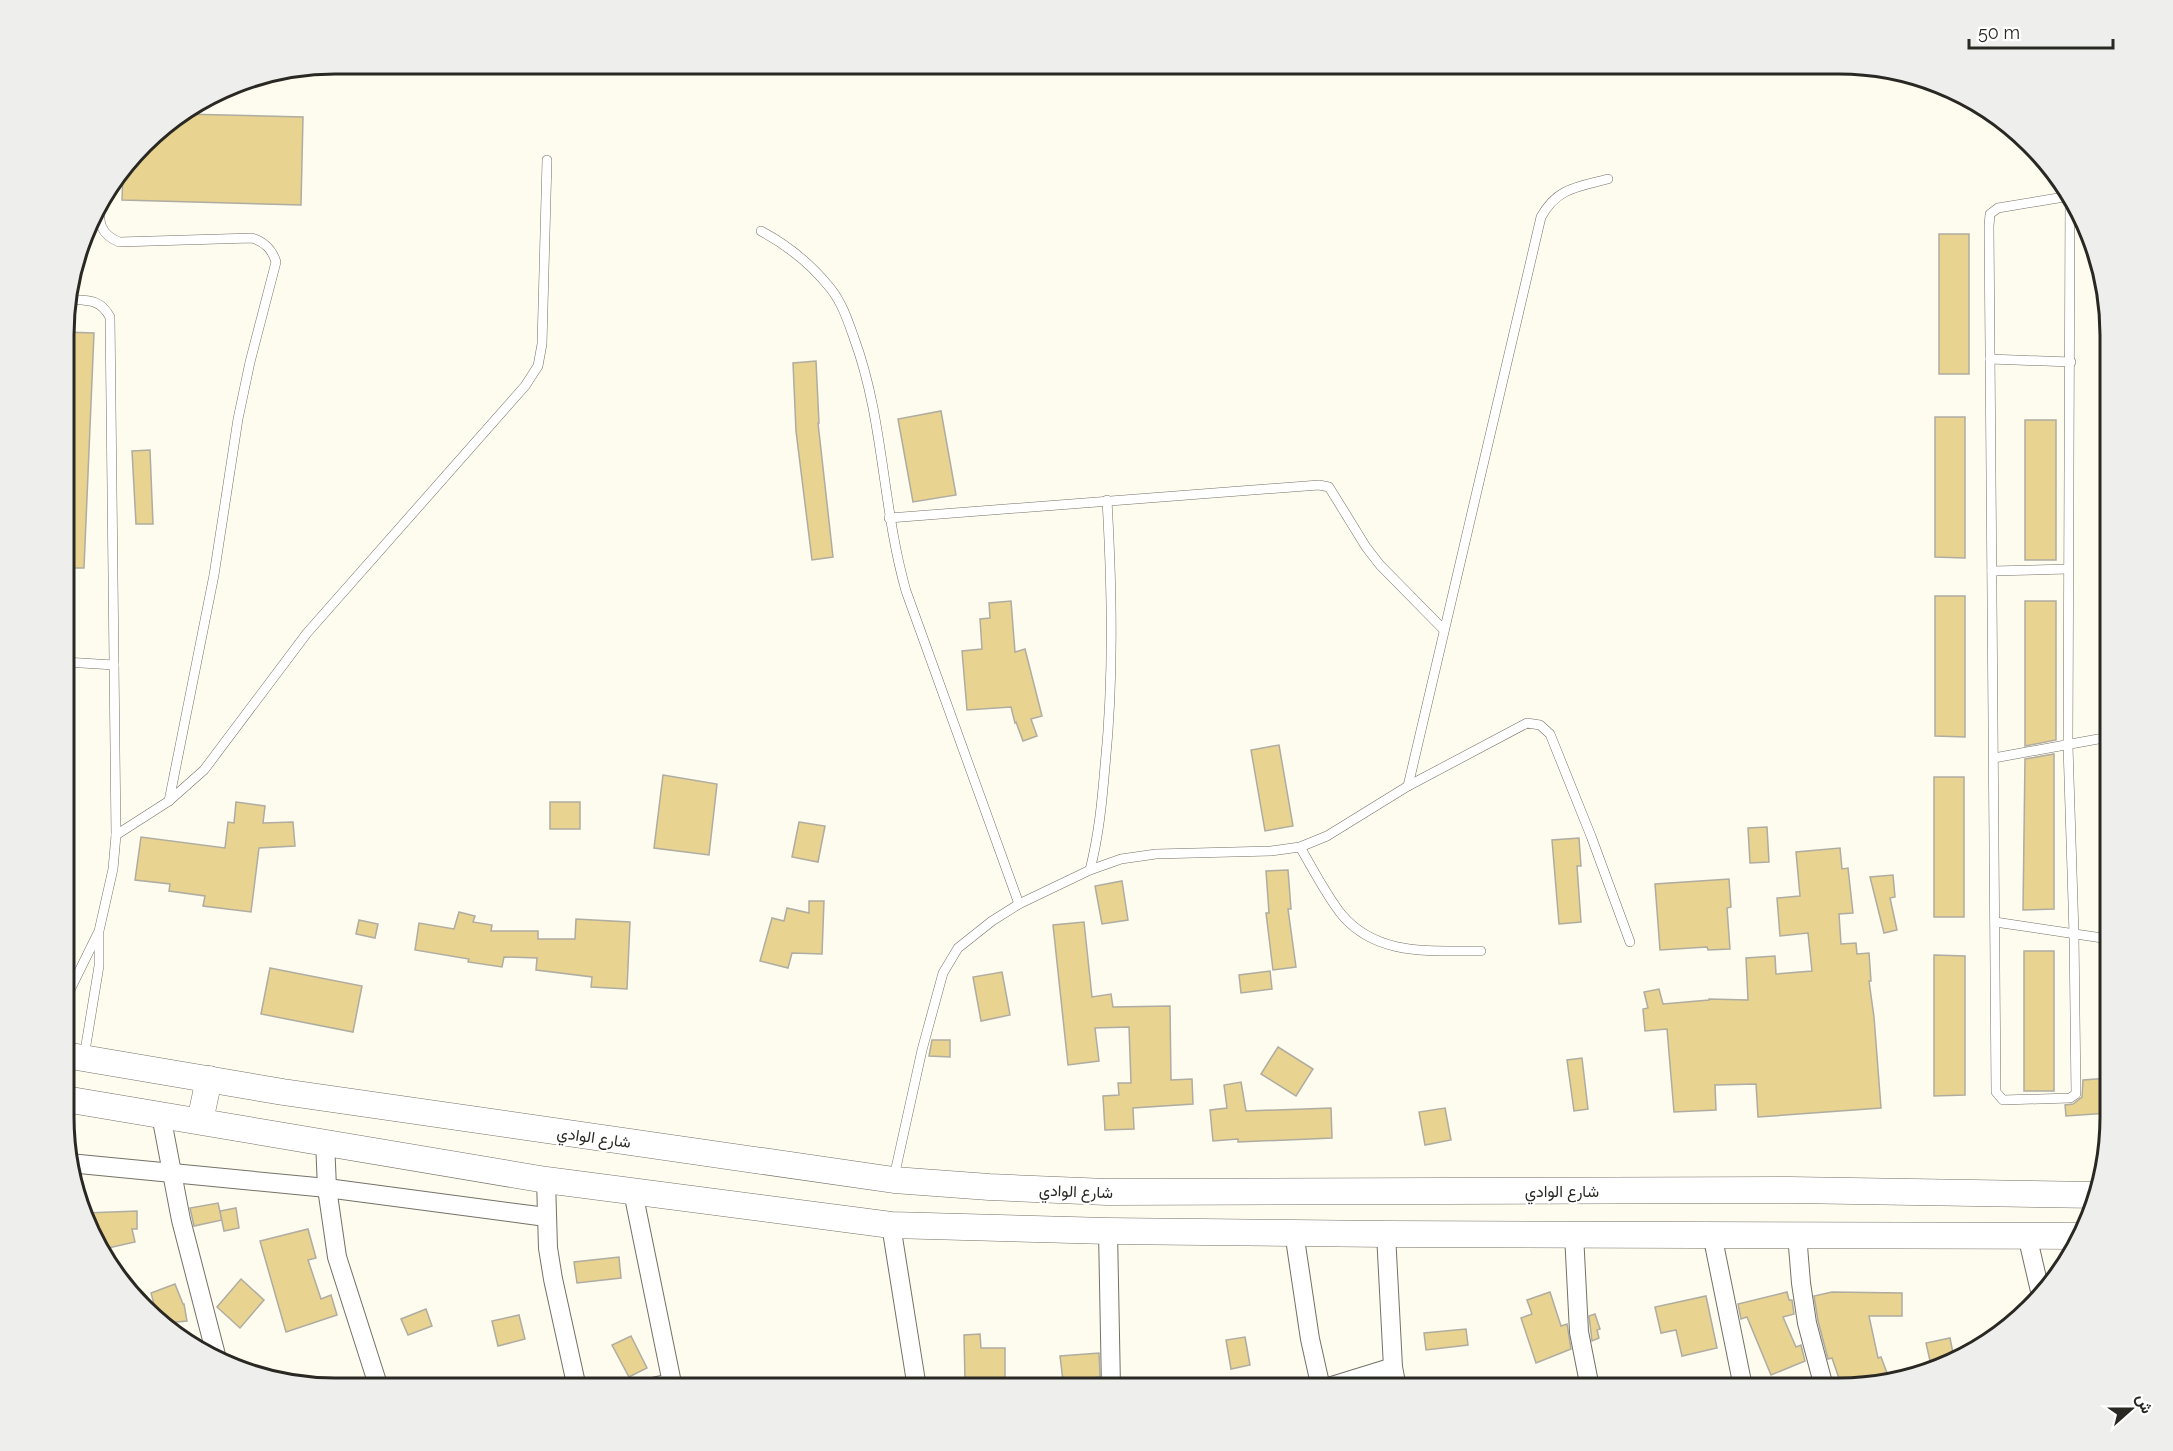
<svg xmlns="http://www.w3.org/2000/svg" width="2173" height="1451" font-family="Raleway,Vazirmatn,sans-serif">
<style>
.building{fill:#e8d391;stroke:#afaca1;stroke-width:1.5}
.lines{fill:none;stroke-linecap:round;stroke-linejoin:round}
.service-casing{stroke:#747167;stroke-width:10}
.minor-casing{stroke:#747167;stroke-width:20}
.secondary-casing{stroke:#747167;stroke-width:27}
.service{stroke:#fff;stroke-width:9}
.minor{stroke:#fff;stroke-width:18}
.secondary{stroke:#fff;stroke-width:26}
.labels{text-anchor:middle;stroke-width:4.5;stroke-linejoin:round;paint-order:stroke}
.street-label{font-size:16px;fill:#292823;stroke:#fff}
.rim{fill:none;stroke:#292823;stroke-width:3}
</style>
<rect width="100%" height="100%" fill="#fefbef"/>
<g class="building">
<path d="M182,114l121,3 -2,88 -179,-5 1,-27 32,-42z"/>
<rect x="1939" y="234" width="30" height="140"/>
<path d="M65,332l29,1 -10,235h-19z"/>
<path d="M816,361l3,62h-1l15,134 -21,3 -16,-129 -3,-68z"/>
<path d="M941,411l15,84 -43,7 -15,-83z"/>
<path d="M1935,417h30v141l-30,-1z"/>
<rect x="2025" y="420" width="31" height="140"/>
<path d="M150,450l3,74h-17l-4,-73z"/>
<path d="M1935,596h30v141l-30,-1z"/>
<path d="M1011,601l4,51 10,-3 17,67 -11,3 6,17 -14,5 -7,-19 -1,1 -4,-16 -44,3 -5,-59 20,-2 -2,-30 10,-1 -1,-15z"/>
<path d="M2025,601h31v139l-31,6z"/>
<path d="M1279,745l14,81 -28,5 -14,-81z"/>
<path d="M2054,754v155l-31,1 2,-151z"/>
<path d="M663,775l54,9 -8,71 -55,-7z"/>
<rect x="1934" y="777" width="30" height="140"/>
<path d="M236,802l29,4 -2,17 30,-1 2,24 -36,2 -8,64 -48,-6 2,-10 -36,-5 1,-7 -35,-4 6,-43 84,11 3,-26 6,1z"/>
<rect x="550" y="802" width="30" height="27"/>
<path d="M799,822l26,4 -7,36 -26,-5z"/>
<path d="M1767,827l2,35 -19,1 -2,-35z"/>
<path d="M1579,838l2,28h-4l4,56 -22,2 -7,-84z"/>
<path d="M1840,848l2,21 6,-1 5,45 -14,1 2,30 15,-1 1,11 12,-1 2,28h-2l5,36 7,91 -123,9 -2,-33 -41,1 1,25 -42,2 -7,-83 -22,2 -2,-22 5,-1 -4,-16 15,-3 4,15 46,-4v-1l39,1 -2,-42 29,-2 1,18 36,-3 -4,-38 -28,3 -3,-38 23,-2 -4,-44z"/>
<path d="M1288,870l3,39h-3l8,58 -23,3 -7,-57h3l-3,-42z"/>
<path d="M1893,875l2,22 -5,1 7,32 -13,3 -14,-56z"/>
<path d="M1729,879l2,28 -4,1 3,41 -22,1 -1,-3 -47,3 -5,-66z"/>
<path d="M1122,881l6,39 -26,4 -7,-38z"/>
<path d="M809,901h15l-2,53 -30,-1 -4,15 -28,-7 12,-43 12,3 3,-13 22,5z"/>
<path d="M459,912l16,4 -2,6 19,3 -1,6h47v8h37l1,-20 54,3 -3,67 -36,-2 1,-10 -56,-7 1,-12 -33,-1 -2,10 -34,-5 1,-3 -54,-9 4,-27 35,6z"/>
<path d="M359,920l19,4 -3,14 -19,-4z"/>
<path d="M1084,922l8,75 19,-3 2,13 57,-1 1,74 21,-1 1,25 -60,4 1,21 -29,1 -2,-34 16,-1 -1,-12h13l-2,-56 -34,1 4,33 -31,4 -15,-140z"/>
<rect x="2024" y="951" width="30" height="140"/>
<path d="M1934,955l31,1v139l-31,1z"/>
<path d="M270,968l92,18 -9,46 -92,-18z"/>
<path d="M1270,971l2,18 -31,4 -2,-18z"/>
<path d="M1002,972l8,43 -29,6 -8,-44z"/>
<path d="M932,1040h18v17l-21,-1z"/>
<path d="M1278,1047l35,22 -17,27 -35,-22z"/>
<path d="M1582,1058l6,51 -14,2 -7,-51z"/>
<path d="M2109,1078v35l-43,3 -1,-11 8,-1 9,-7 1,-17z"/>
<path d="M1241,1082l5,29 85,-3 1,30 -94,4v-3l-25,2 -3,-31 17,-2 -3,-23z"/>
<path d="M1445,1108l6,32 -26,5 -6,-33z"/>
<path d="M218,1203l4,17 -28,6 -4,-18z"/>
<path d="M236,1208l3,20 -15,3 -4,-20z"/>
<path d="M137,1211v18h-5l3,13 -36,8 -13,-37z"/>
<path d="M308,1229l8,29 -8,2 13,39 10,-4 6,20 -51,17 -26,-91z"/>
<path d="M619,1257l2,21 -44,5 -3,-21z"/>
<path d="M241,1279l23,21 -24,28 -23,-21z"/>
<path d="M175,1284l8,20h1l3,17 -21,2 -10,-11 -5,-19z"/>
<path d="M1550,1292l11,34 6,-2 4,25 -35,14 -15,-45 11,-4 -5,-14z"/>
<path d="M1787,1292l2,8h3l2,14 -11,3 13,30 5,-2 4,16 -34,14 -24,-58 -6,2 -3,-15z"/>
<path d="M1832,1292l70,1v23h-33l9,42 3,-1 8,21 -33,9h-14l-10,-29 -4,1 -10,-38 -4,-25z"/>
<path d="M1706,1296l11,52 -35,8 -6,-26 -15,3 -6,-26z"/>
<path d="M426,1309l6,17 -24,9 -7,-16z"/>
<path d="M1595,1314l5,15 -3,1 2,8 -7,3 -3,-25z"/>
<path d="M519,1315l6,24 -27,7 -6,-25z"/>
<path d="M1466,1329l2,16 -42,5 -2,-17z"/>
<path d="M980,1334l1,14h24v31l-40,1 -1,-45z"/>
<path d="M631,1336l16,32 -18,9 -17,-32z"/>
<path d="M1245,1337l5,28 -19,4 -5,-29z"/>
<path d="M1950,1338l4,20 -23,7 -5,-22z"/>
<path d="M1099,1353l1,24 -37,4 -3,-25z"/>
</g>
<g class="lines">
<g class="service-casing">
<g id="service">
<path d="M2070,196l-72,12 -8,6 -1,12 7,866 7,8 67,-2 6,-4 -2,-160 -6,-188 2,-551"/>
<path d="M99,204c0,19 1,30 20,38l133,-4c13,4 20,11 24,24l-26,100 -12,57 -24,156 -45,226"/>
<path d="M761,231c26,14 51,34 70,58 11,14 17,32 23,49 30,81 28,169 52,253l113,313"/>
<path d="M65,299c21,2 34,-2 45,18l6,518 -3,34 -14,62v35l-15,91"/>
<path d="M1990,359l81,3"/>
<path d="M889,518l430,-33 10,2 37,60 14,18 64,65"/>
<path d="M1992,571l76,-2"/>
<path d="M65,662l49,3"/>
<path d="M1994,758l115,-21"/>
<path d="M1408,786l133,-569c16,-29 36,-30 67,-38"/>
<path d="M116,835l53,-34 35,-31 103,-137 218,-247 13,-20 4,-22 5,-184"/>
<path d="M1300,847c13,22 26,48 42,68 36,42 89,35 139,36"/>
<path d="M1090,870c9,-36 12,-68 15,-104 9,-89 7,-177 2,-266"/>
<path d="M1995,922l114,17"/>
<path d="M65,1000l33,-67"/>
<path d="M894,1177l28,-127 21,-77 15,-25 34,-27 27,-17 71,-34 31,-11 35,-5 115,-3 29,-4 27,-11 81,-50 119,-63 13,2 10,9 41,102 39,106"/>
</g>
</g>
<g class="minor-casing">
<g id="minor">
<path d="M161,1115l20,105 36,139"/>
<path d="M325,1141l2,47 10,69 42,131"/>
<path d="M69,1163l258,25 219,29"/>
<path d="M546,1180l2,68 5,31 24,109"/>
<path d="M633,1192l40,196"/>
<path d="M891,1225l26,163"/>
<path d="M1108,1231l3,157"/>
<path d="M1294,1232l16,107 11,49"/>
<path d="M1386,1234l7,133 4,21"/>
<path d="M1574,1234l5,98 11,56"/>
<path d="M1712,1234l31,153"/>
<path d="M1797,1234l4,49 6,40 17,64"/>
<path d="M2027,1235l13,56"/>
<path d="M647,1388l25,-5"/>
<path d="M1325,1388l68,-21"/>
</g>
</g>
<g class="secondary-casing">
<g id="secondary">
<path d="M65,1055l218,37 611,88 95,7 118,5 684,-2 306,5"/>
<path d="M65,1099l481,81 345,45 217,6 278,3 694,2"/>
<path d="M200,1121l9,-42"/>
</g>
</g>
<use href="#service" class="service"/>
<use href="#minor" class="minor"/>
<use href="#secondary" class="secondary"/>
</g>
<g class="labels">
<g class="street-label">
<text transform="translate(594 1137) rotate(8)" y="6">شارع الوادي</text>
<text transform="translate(1076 1191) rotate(2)" y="6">شارع الوادي</text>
<text x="1562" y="1197">شارع الوادي</text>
</g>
</g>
<path d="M0 0H2173V1451H0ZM335 74H1839A261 261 0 0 1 2100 335V1117A261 261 0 0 1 1839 1378H335A261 261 0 0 1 74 1117V335A261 261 0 0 1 335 74Z" fill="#eeeeed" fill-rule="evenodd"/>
<path class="rim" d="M335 74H1839A261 261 0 0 1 2100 335V1117A261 261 0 0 1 1839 1378H335A261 261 0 0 1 74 1117V335A261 261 0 0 1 335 74Z"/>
<g transform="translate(2131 1409) rotate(69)" stroke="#ffffff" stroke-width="4.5" paint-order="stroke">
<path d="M0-4.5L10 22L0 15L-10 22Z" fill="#292823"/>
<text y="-9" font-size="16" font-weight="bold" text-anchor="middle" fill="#292823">ش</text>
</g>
<path d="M1969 39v9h144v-9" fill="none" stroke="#292823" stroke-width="3"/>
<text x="1978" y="39" font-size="18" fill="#292823" stroke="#ffffff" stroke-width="4.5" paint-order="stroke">50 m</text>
</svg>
